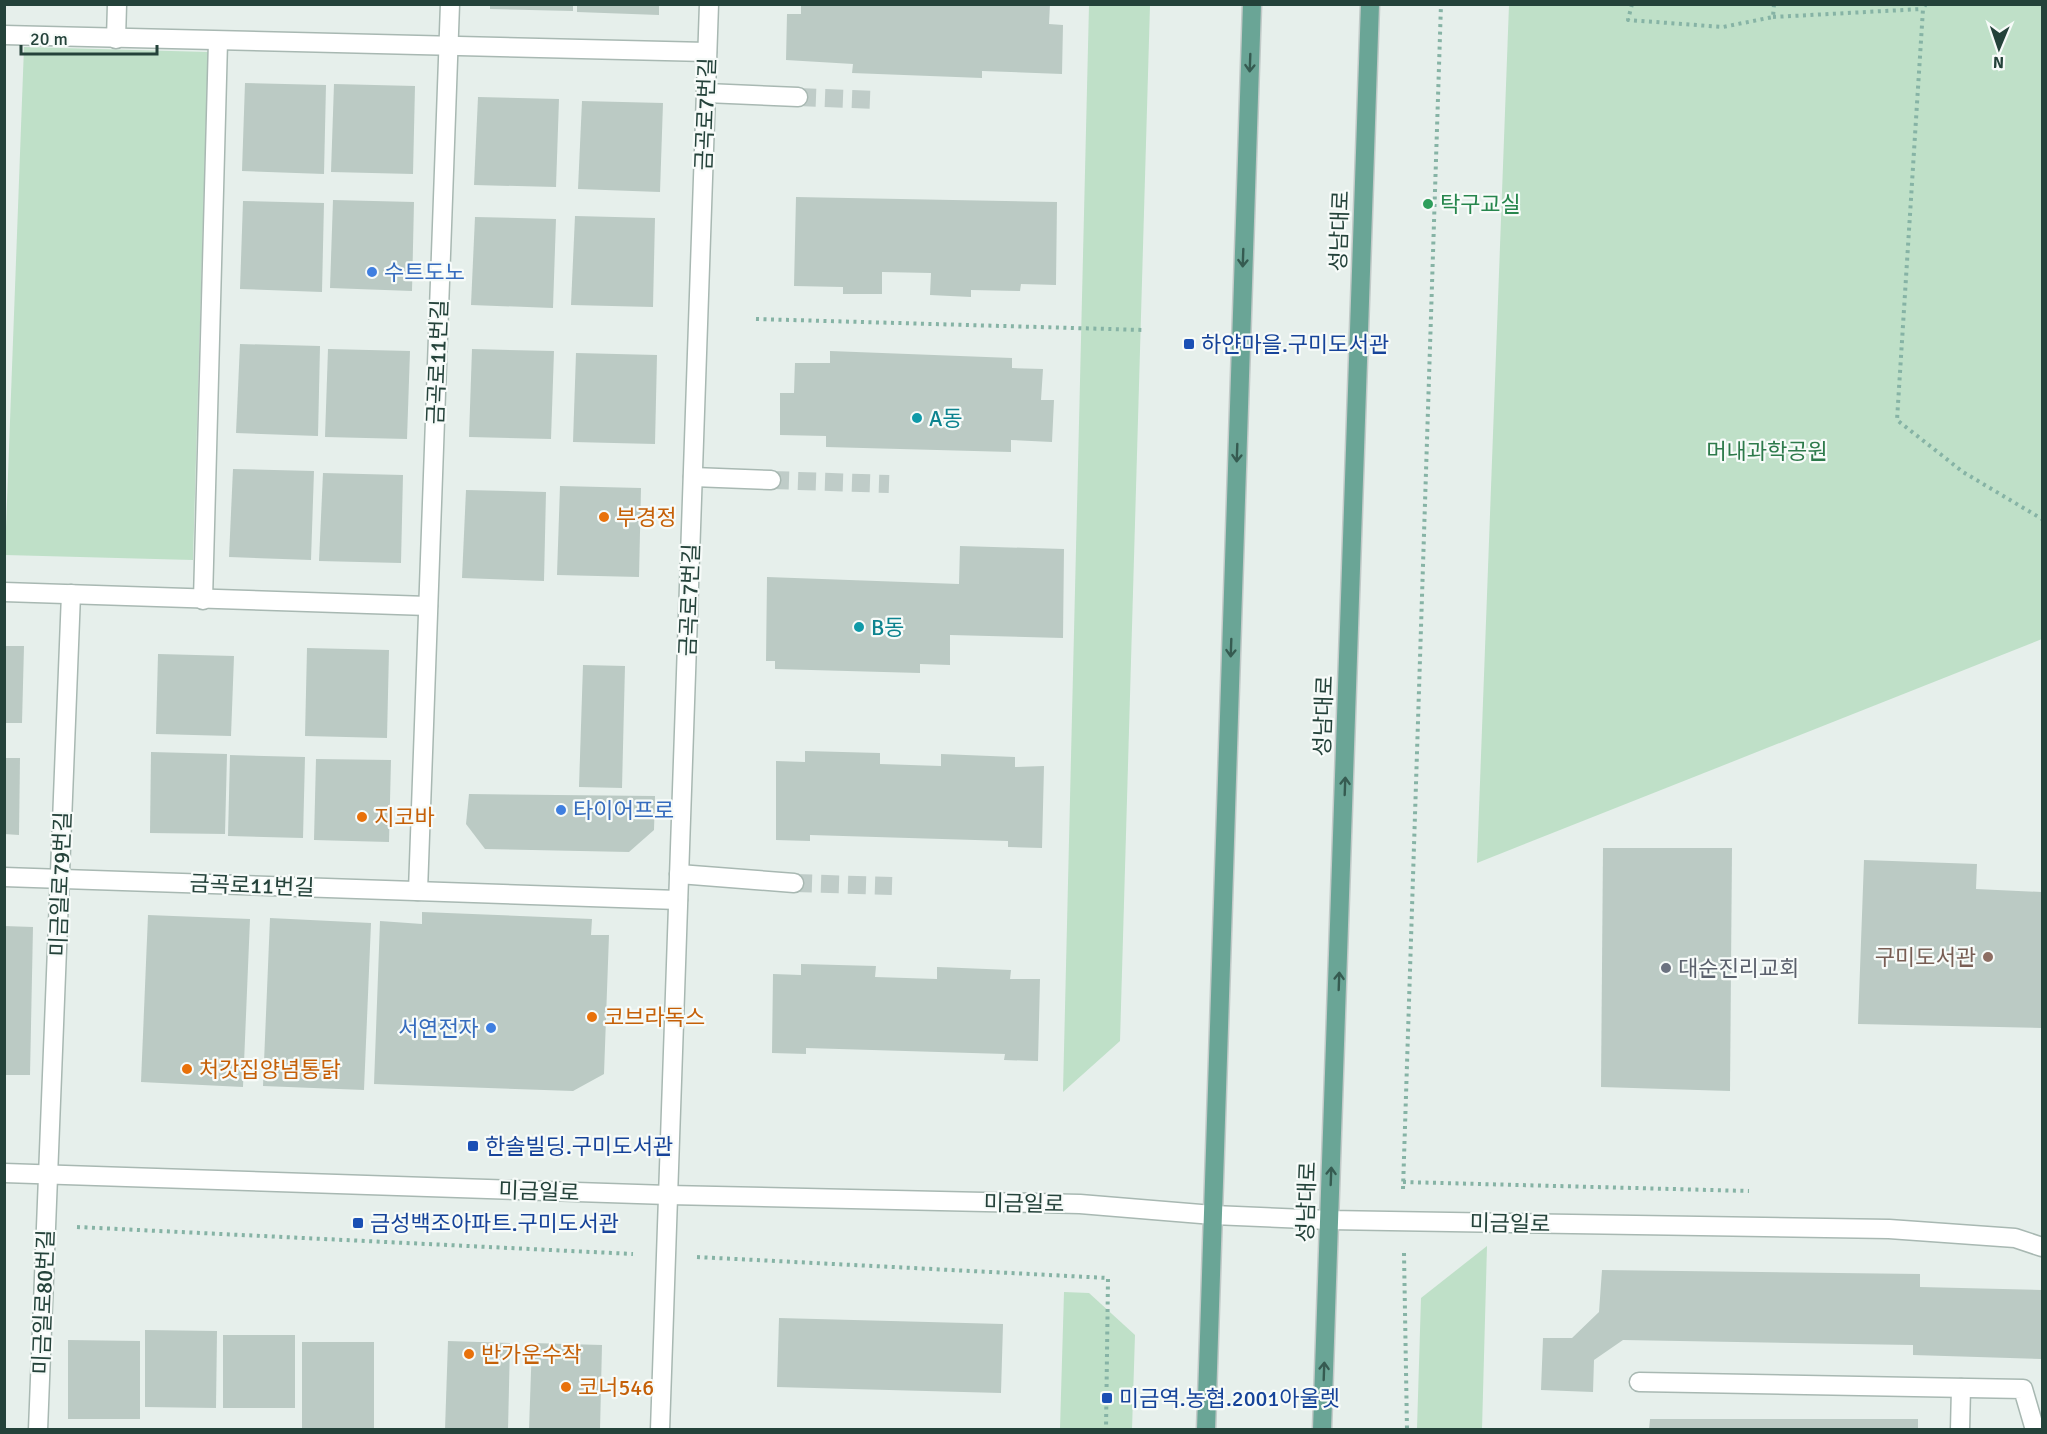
<svg xmlns="http://www.w3.org/2000/svg" width="2047" height="1434" font-family="Signika,'Noto Sans KR',sans-serif">
<style>
.green{fill:#bfe0c8}
.building{fill:#bbcac4}
.lines{fill:none;stroke-linecap:round;stroke-linejoin:round}
.minor-tunnel{stroke:#bfccc8;stroke-width:18;stroke-dasharray:18 9;stroke-linecap:butt}
.minor-casing{stroke:#a8b8b2;stroke-width:21}
.major-casing{stroke:#c2cac8;stroke-width:21}
.path{stroke:#86b3a5;stroke-width:4;stroke-dasharray:3 4.5;stroke-linecap:butt}
.minor{stroke:#fff;stroke-width:18}
.major{stroke:#6aa596;stroke-width:18}
.oneway{stroke:#365b51}
.leisure-dot{fill:#2e9e5b;stroke:#f7fbf9;stroke-width:2}
.shop-dot{fill:#3f7fe0;stroke:#f7fbf9;stroke-width:2}
.transit-dot{fill:#1a4fb4;stroke:#f7fbf9;stroke-width:2}
.culture-dot{fill:#0f9aa8;stroke:#f7fbf9;stroke-width:2}
.food-dot{fill:#e8710a;stroke:#f7fbf9;stroke-width:2}
.education-dot{fill:#8d6e63;stroke:#f7fbf9;stroke-width:2}
.worship-dot{fill:#6b7280;stroke:#f7fbf9;stroke-width:2}
.labels{text-anchor:middle;stroke-width:4.5;stroke-linejoin:round;paint-order:stroke}
.street-label{font-size:22px;fill:#24423a;stroke:#f7fbf9}
.leisure-label{font-size:22px;fill:#27864d;stroke:#f7fbf9;text-anchor:start}
.shop-label{font-size:22px;fill:#366cbe;stroke:#f7fbf9;text-anchor:start}
.transit-label{font-size:22px;fill:#164399;stroke:#f7fbf9;text-anchor:start}
.culture-label{font-size:22px;fill:#0d838f;stroke:#f7fbf9;text-anchor:start}
.park-label{font-size:22px;fill:#2d7a4b;stroke:#f7fbf9}
.food-label{font-size:22px;fill:#c56008;stroke:#f7fbf9;text-anchor:start}
.education-label{font-size:22px;fill:#785e54;stroke:#f7fbf9;text-anchor:end}
.worship-label{font-size:22px;fill:#5b616d;stroke:#f7fbf9;text-anchor:start}
</style>
<rect width="100%" height="100%" fill="#e6efeb"/>
<g class="green">
<path d="M1089,5h61l-30,1036 -57,51z"/>
<path d="M1509,5h533v634l-565,224z"/>
<path d="M24,47l184,5 -15,508 -188,-5z"/>
<path d="M1487,1246l-5,183h-65l4,-131z"/>
<path d="M1064,1292l25,1 46,42 -3,94h-72z"/>
</g>
<g class="building">
<path d="M490,4h83v7l-83,-2z"/>
<path d="M577,4h82v11l-82,-3z"/>
<path d="M801,4h249l-1,20 14,1 -1,49 -80,-3v7l-130,-5 1,-9 -67,-4 1,-46h14z"/>
<path d="M245,83l81,2 -2,89 -82,-3z"/>
<path d="M334,84l81,2 -2,88 -82,-2z"/>
<path d="M478,97l81,2 -3,88 -82,-2z"/>
<path d="M582,101l81,2 -3,89 -82,-3z"/>
<path d="M796,197l261,5 -1,83 -35,-1 -1,7 -49,-1v7l-41,-2 1,-22 -49,-1v22h-39v-7l-49,-1z"/>
<path d="M333,200l81,2 -2,89 -82,-3z"/>
<path d="M243,201l81,2 -2,89 -82,-3z"/>
<path d="M575,216l80,2 -2,89 -82,-2z"/>
<path d="M475,217l81,2 -3,89 -82,-3z"/>
<path d="M240,344l80,2 -2,90 -82,-3z"/>
<path d="M328,349l82,2 -3,88 -82,-2z"/>
<path d="M472,349l82,2 -3,88 -82,-2z"/>
<path d="M830,351l182,7v10l31,1 -2,31h13l-2,42 -41,-2v12l-185,-5v-11l-46,-1v-42h14l1,-30h35z"/>
<path d="M576,353l81,2 -2,89 -82,-2z"/>
<path d="M233,469l81,2 -3,89 -82,-3z"/>
<path d="M323,473l80,2 -2,88 -82,-2z"/>
<path d="M560,486l81,2 -2,89 -82,-2z"/>
<path d="M466,490l80,2 -2,89 -82,-3z"/>
<path d="M960,546l104,3 -1,89 -113,-3v30l-30,-1v9l-145,-4v-8h-9l1,-84 192,7z"/>
<path d="M4,646h20l-2,77h-18z"/>
<path d="M307,648l82,2 -2,88 -82,-2z"/>
<path d="M158,654l76,2 -3,80 -75,-2z"/>
<path d="M583,665l42,1 -3,122 -43,-1z"/>
<path d="M805,751l75,2v11l61,2v-12l74,3v10l29,-1 -2,82 -34,-1v-6l-198,-6v6l-34,-1v-79l29,1z"/>
<path d="M151,752l76,2 -2,80 -75,-1z"/>
<path d="M230,755l75,2 -2,81 -75,-2z"/>
<path d="M4,758h16l-1,77 -15,-1z"/>
<path d="M316,759l75,1 -2,82 -75,-2z"/>
<path d="M469,794l186,2 -1,34 -25,22 -144,-3 -19,-25z"/>
<path d="M1603,848h129l-2,243 -129,-4z"/>
<path d="M1864,860l113,4 -1,25 66,3v136l-184,-4z"/>
<path d="M422,912l170,7 -1,16h18l-5,139 -31,17 -199,-7 6,-163 42,3z"/>
<path d="M148,915l102,4 -7,168 -102,-5z"/>
<path d="M270,918l101,5 -7,167 -101,-4z"/>
<path d="M4,926l29,1 -3,148h-26z"/>
<path d="M801,964l75,2 -1,11 62,2v-12l74,3 -1,9h30l-2,82 -34,-1 1,-6 -199,-6v6l-34,-1 1,-79 28,1z"/>
<path d="M1602,1270l318,4v13l122,3v69l-129,-4v-10l-290,-5 -29,20 -1,32 -52,-2 2,-52h29l27,-26z"/>
<path d="M779,1318l224,6 -2,69 -224,-6z"/>
<path d="M145,1330l72,1 -1,77 -71,-1z"/>
<rect x="223" y="1335" width="72" height="73"/>
<path d="M68,1340l72,1v78h-72z"/>
<path d="M448,1341l62,2 -2,87h-63z"/>
<rect x="302" y="1342" width="72" height="88"/>
<path d="M532,1343l70,2 -2,85h-71z"/>
<path d="M1650,1419h268v11h-269z"/>
</g>
<g class="lines">
<g class="minor-tunnel">
<path d="M798,97l80,3"/>
<path d="M771,480l118,4"/>
<path d="M794,883l98,3"/>
</g>
<g class="minor-casing">
<g id="minor">
<path d="M4,35l703,17"/>
<path d="M116,39l1,-35"/>
<path d="M706,93l92,4"/>
<path d="M693,477l78,3"/>
<path d="M4,592l424,14"/>
<path d="M203,600l15,-559"/>
<path d="M679,874l115,9"/>
<path d="M4,877l674,23"/>
<path d="M418,891l32,-887"/>
<path d="M4,1173l664,22 412,9 133,11 116,5 560,9 126,9 27,9"/>
<path d="M1639,1382l384,7 12,41"/>
<path d="M38,1430l33,-836"/>
<path d="M660,1430l49,-1426"/>
<path d="M1960,1430l1,-42"/>
</g>
</g>
<g class="major-casing">
<g id="major">
<path d="M1206,1430l46,-1426"/>
<path d="M1322,1430l48,-1426"/>
</g>
</g>
<g class="path">
<path d="M1632,4l-4,16 95,7 50,-10 1,-13"/>
<path d="M1926,4l-3,5 -26,411 66,52 79,47"/>
<path d="M1773,17l149,-8"/>
<path d="M756,319l388,11"/>
<path d="M1403,1182l346,9"/>
<path d="M1403,1189l38,-1185"/>
<path d="M77,1227l556,27"/>
<path d="M1404,1253l3,177"/>
<path d="M697,1257l411,21 -2,152"/>
</g>
<use href="#minor" class="minor"/>
<use href="#major" class="major"/>
</g>
<defs><path id="oneway-shaft" d="M-6 0H5M1.5-3L5.5 0L1.5 3" fill="none" stroke-width="1.6" stroke-linecap="round" stroke-linejoin="round" transform="scale(1.5)"/></defs>
<g class="oneway">
<use href="#oneway-shaft" transform="translate(1250 63) rotate(92)"/>
<use href="#oneway-shaft" transform="translate(1243 258) rotate(92)"/>
<use href="#oneway-shaft" transform="translate(1237 453) rotate(92)"/>
<use href="#oneway-shaft" transform="translate(1231 648) rotate(92)"/>
<use href="#oneway-shaft" transform="translate(1345 786) rotate(-88)"/>
<use href="#oneway-shaft" transform="translate(1339 981) rotate(-88)"/>
<use href="#oneway-shaft" transform="translate(1331 1176) rotate(-88)"/>
<use href="#oneway-shaft" transform="translate(1324 1371) rotate(-88)"/>
</g>
<circle class="leisure-dot" cx="1428" cy="204" r="6"/>
<g class="shop-dot">
<circle cx="372" cy="272" r="6"/>
<circle cx="561" cy="810" r="6"/>
<circle cx="491" cy="1028" r="6"/>
</g>
<g class="transit-dot">
<rect x="1183" y="338" width="12" height="12" rx="3"/>
<rect x="467" y="1140" width="12" height="12" rx="3"/>
<rect x="352" y="1217" width="12" height="12" rx="3"/>
<rect x="1101" y="1392" width="12" height="12" rx="3"/>
</g>
<g class="culture-dot">
<circle cx="917" cy="418" r="6"/>
<circle cx="859" cy="627" r="6"/>
</g>
<g class="food-dot">
<circle cx="604" cy="517" r="6"/>
<circle cx="362" cy="817" r="6"/>
<circle cx="592" cy="1017" r="6"/>
<circle cx="187" cy="1069" r="6"/>
<circle cx="469" cy="1354" r="6"/>
<circle cx="566" cy="1387" r="6"/>
</g>
<circle class="education-dot" cx="1988" cy="957" r="6"/>
<circle class="worship-dot" cx="1666" cy="968" r="6"/>
<g class="labels">
<g class="street-label">
<text transform="translate(705 114) rotate(-88)" y="8">금곡로7번길</text>
<text transform="translate(1339 231) rotate(-88)" y="8">성남대로</text>
<text transform="translate(437 362) rotate(-88)" y="8">금곡로11번길</text>
<text transform="translate(689 600) rotate(-88)" y="8">금곡로7번길</text>
<text transform="translate(1323 716) rotate(-88)" y="8">성남대로</text>
<text transform="translate(60 884) rotate(-88)" y="8">미금일로79번길</text>
<text transform="translate(252 885) rotate(2)" y="8">금곡로11번길</text>
<text transform="translate(539 1191) rotate(2)" y="8">미금일로</text>
<text transform="translate(1306 1202) rotate(-88)" y="8">성남대로</text>
<text transform="translate(1024 1203) rotate(1)" y="8">미금일로</text>
<text transform="translate(1510 1223) rotate(1)" y="8">미금일로</text>
<text transform="translate(43 1302) rotate(-88)" y="8">미금일로80번길</text>
</g>
<g class="leisure-label">
<text x="1440" y="212">탁구교실</text>
</g>
<g class="shop-label">
<text x="384" y="280">수트도노</text>
<text x="573" y="818">타이어프로</text>
<text x="479" y="1036" text-anchor="end">서연전자</text>
</g>
<g class="transit-label">
<text x="1201" y="352">하얀마을.구미도서관</text>
<text x="485" y="1154">한솔빌딩.구미도서관</text>
<text x="370" y="1231">금성백조아파트.구미도서관</text>
<text x="1119" y="1406">미금역.농협.2001아울렛</text>
</g>
<g class="culture-label">
<text x="929" y="426">A동</text>
<text x="871" y="635">B동</text>
</g>
<g class="park-label">
<text x="1767" y="459">머내과학공원</text>
</g>
<g class="food-label">
<text x="616" y="525">부경정</text>
<text x="374" y="825">지코바</text>
<text x="604" y="1025">코브라독스</text>
<text x="199" y="1077">처갓집양념통닭</text>
<text x="481" y="1362">반가운수작</text>
<text x="578" y="1395">코너546</text>
</g>
<g class="education-label">
<text x="1976" y="965">구미도서관</text>
</g>
<g class="worship-label">
<text x="1678" y="976">대순진리교회</text>
</g>
</g>
<rect width="2047" height="1434" fill="none" stroke="#24423a" stroke-width="12"/>
<g transform="translate(1999 48) rotate(182)" stroke="#f7fbf9" stroke-width="4.5" paint-order="stroke">
<path d="M0-4.5L10 22L0 15L-10 22Z" fill="#24423a"/>
<text y="-9" font-size="16" font-weight="bold" text-anchor="middle" fill="#24423a">N</text>
</g>
<path d="M21 45v9h136v-9" fill="none" stroke="#24423a" stroke-width="3"/>
<text x="30" y="45" font-size="18" fill="#24423a" stroke="#f7fbf9" stroke-width="4.5" paint-order="stroke">20 m</text>
</svg>
